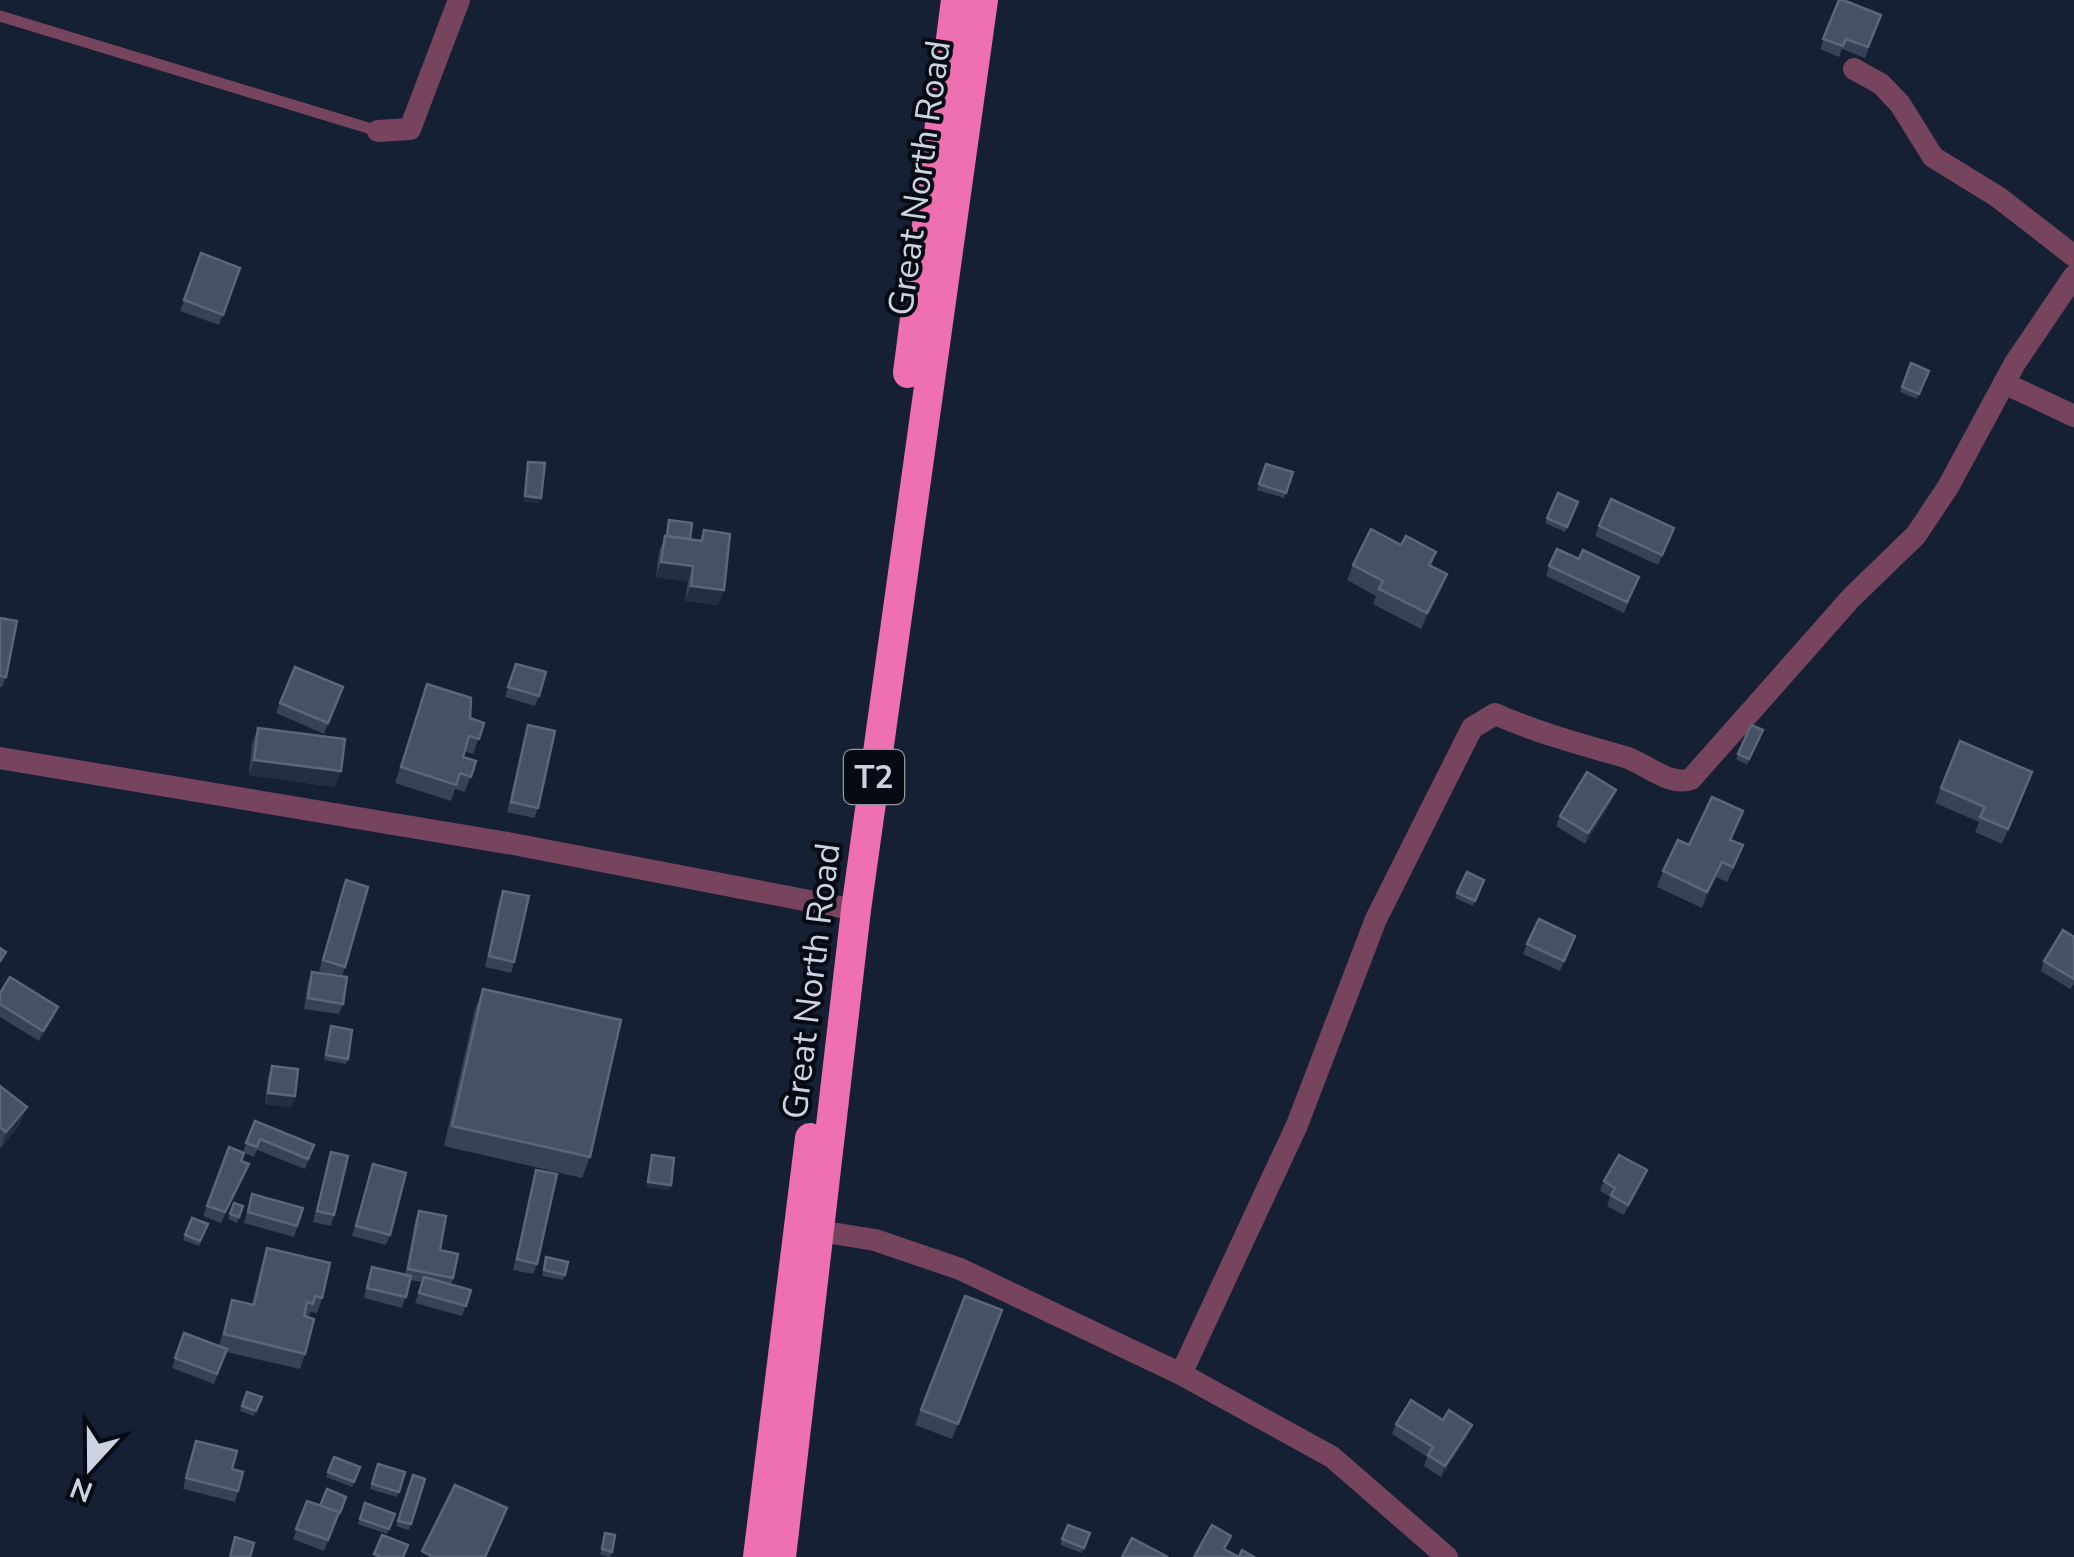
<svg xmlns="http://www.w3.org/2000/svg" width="2074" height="1557" font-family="'Nunito Sans',sans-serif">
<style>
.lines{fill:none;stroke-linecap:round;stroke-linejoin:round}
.lane{stroke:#77445d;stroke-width:11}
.street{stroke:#77445d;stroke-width:22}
.highway{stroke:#ee6fb2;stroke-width:30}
.wall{fill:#364257}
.shaded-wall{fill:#222e43}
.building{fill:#465166;stroke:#5b6679;stroke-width:2.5}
.labels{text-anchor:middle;stroke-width:8;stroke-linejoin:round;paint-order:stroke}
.shield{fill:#060a13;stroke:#9096a3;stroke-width:2.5}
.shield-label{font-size:32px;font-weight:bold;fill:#cbd2e1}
.street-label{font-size:35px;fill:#cbd2e1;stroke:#060a13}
</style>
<rect width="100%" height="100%" fill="#152035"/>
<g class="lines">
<path class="lane" d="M0,16l378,115"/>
<g class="street">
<path d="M1854,69l27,15 19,20 33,53 65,40 76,59"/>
<path d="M378,131l32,-2 49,-129"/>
<path d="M2004,383l70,33"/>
<path d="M0,758l513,86 343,66"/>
<path d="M807,1229l68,11 85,29 221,105 151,83 115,100"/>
<path d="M1181,1374l116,-249 79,-206 96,-191 23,-14c43,19 85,30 130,43 20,6 45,30 66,22l160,-181 65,-63 32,-48 67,-124 59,-87"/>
</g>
<g class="highway">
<path d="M908,373l48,-373"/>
<path d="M758,1557l52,-419"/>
<path d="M781,1557l75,-647 127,-910"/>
</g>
</g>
<g class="wall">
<path d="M1839,0l42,15 -16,43 -23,-9 -3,8 -19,-8z"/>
<path d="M201,253l39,15 -21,57 -39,-14z"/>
<path d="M1911,363l18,8 -12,28 -17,-7z"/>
<path d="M1266,464l27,8 -9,26 -27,-8z"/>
<path d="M1558,493l20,9 -13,30 -20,-9z"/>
<path d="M669,520l21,19 10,1 4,-10 20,60 -6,15 -33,-4 3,-19 -32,-5 3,-26 7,-15z"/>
<path d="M1599,526l71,13 -12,26 -63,-29z"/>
<path d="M1401,545l35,7 -5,14 16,8 -6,16 -20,39 -48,-25 3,-8 -29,-16 6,-15z"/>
<path d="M1579,559l56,28 -11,26 -78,-37 3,-10z"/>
<path d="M0,618l6,59 -4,10h-2z"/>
<path d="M516,664l23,32 -4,10 -30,-9z"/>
<path d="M295,667l48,20 -19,47 -48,-21z"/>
<path d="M422,700l62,23 -11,31 -9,-3 -1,6 13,4 -11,31 -10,-3 -4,12 -56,-18z"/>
<path d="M528,725l10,83 -4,10 -27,-6z"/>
<path d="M1751,725l12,5 -16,35 -11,-6z"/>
<path d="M258,728l77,59 -86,-12 3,-32z"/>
<path d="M2026,787l-24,57 -27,-12 4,-10 -44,-19 6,-15z"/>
<path d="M1616,790l-4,10 -27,44 -29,-18 4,-10z"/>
<path d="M1737,827l-6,13 6,21 -10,21 -11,-5 -14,31 -45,-21 6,-16 26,-26z"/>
<path d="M1467,872l17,8 -11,26 -18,-8z"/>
<path d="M346,880l-1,87 -3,9 1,28 -4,10 -35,-5 4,-27 4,-10 21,3 -14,-4z"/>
<path d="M503,891l11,71 -3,11 -26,-6 14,-66z"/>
<path d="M1575,936l-15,35 -37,-17 4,-10z"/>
<path d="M2074,937v47l-4,5 -29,-18 3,-10z"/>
<path d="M483,989l107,168 -8,21 -138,-32 31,-137z"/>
<path d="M0,993l54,25 -15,23 -39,-24z"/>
<path d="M331,1026l17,33 -2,5 -22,-4z"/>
<path d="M272,1066l20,41 -27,-3 3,-27z"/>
<path d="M0,1086l21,36 -20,26 -1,-1z"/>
<path d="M255,1121l59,24 -9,24 -48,-19 -3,7 -10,-4 -3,8 4,13 -24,49 -18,-7 26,-69 14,5z"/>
<path d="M331,1152l3,63 -3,11 -18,-4z"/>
<path d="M373,1164l17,71 -4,10 -34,-9z"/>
<path d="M536,1170l1,94 -4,10 -20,-4 20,-90z"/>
<path d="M1647,1170l-4,11 -19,34 -17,-9 3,-9 -10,-6 4,-10z"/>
<path d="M252,1194l51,14 -9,29 -50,-14z"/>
<path d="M234,1203l9,3 -6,17 -9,-4z"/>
<path d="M419,1211l34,67 -2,7 20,5 -9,26 -47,-13 7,-21 -12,-2 -8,28 -38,-10 8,-31 33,8 10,-54z"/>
<path d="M192,1218l16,6 -9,22 -16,-6z"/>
<path d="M267,1248l55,50 -5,15 -7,-1 -2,5 -3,37 -5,15 -74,-17 -12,32 -42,-16 12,-35 35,13 13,-46 20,4 10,-41z"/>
<path d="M546,1257l19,18 -2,5 -21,-4z"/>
<path d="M965,1296l37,14 -50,129 -37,-14z"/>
<path d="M247,1392l15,5 -8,19 -14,-5z"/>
<path d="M1396,1424l72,11 -27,42 -17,-11 3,-9 -35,-23z"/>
<path d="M196,1441l36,28 6,22 -3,11 -52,-13z"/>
<path d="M334,1457l26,10 -8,20 -26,-10z"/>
<path d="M378,1464l27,8 -8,25 -27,-8z"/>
<path d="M413,1475l12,4 -16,51 -13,-4z"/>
<path d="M346,1497l-22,54 -31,-12 14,-38 13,5z"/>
<path d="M365,1503l24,26 -2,5 -29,-10z"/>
<path d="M1068,1525l22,8 -8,20 -22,-8z"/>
<path d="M605,1533l7,19 -2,5 -10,-2z"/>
</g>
<g class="shaded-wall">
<path d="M525,496l16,2 -2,5 -16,-1z"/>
<path d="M661,562l32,4 -5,16 -32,-5z"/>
<path d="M1447,574l-6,16 -20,39 6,-16z"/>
<path d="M691,586l33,4 -6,15 -33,-4z"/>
<path d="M254,760l87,11 -6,16 -86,-12z"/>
<path d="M1616,790l-4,10 -27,44 3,-11z"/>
<path d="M1722,862l-6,15 -14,31 5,-16z"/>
<path d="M58,1007l-4,11 -15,23 4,-10z"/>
<path d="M268,1093l27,3 -3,11 -27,-3z"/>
<path d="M27,1107l-6,15 -20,26 5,-16z"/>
<path d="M1647,1170l-4,11 -19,34 4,-10z"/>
<path d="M648,1182l23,3 -2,5 -23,-3z"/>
<path d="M1472,1425l-4,10 -27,42 4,-11z"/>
</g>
<g class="building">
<path d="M1839,0h4l38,15 -13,32 -22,-8 -3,7 -20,-7z"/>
<path d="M201,253l39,15 -17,47 -39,-15z"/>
<path d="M1911,363l18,8 -10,23 -17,-7z"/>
<path d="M528,462l17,1 -4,35 -16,-2z"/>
<path d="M1266,464l27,8 -7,21 -27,-9z"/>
<path d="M1558,493l20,9 -11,25 -20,-9z"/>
<path d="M1611,499l63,29 -12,27 -63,-29z"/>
<path d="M669,520l23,3 -2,16 -23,-3z"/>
<path d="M1371,529l30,16 5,-9 30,16 -7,13 18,9 -20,39 -48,-24 4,-8 -30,-16z"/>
<path d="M704,530l26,4 -6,56 -33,-4 2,-20 -32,-4 4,-26 37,5z"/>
<path d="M1557,549l22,10 4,-9 56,27 -12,25 -78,-36z"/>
<path d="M0,618l17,3 -11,56 -6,-1z"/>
<path d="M516,664l30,8 -7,24 -31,-9z"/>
<path d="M295,667l48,20 -15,36 -48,-20z"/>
<path d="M427,684l44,14 -1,20 14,5 -5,16 -10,-3 -6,21 13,4 -5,16 -11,-4 -4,12 -55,-18z"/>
<path d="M528,725l27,6 -17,77 -27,-6z"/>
<path d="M1751,725l12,5 -14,29 -11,-5z"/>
<path d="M258,728l87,11 -4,32 -87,-11z"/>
<path d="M1960,741l72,31 -24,57 -28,-12 5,-10 -44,-19z"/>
<path d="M1587,772l29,18 -28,43 -28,-17z"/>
<path d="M1712,797l31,14 -13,29 13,5 -10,22 -11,-5 -15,30 -44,-21 15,-31 11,5z"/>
<path d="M1467,872l17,8 -9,21 -18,-8z"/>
<path d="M346,880l22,7 -23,80 -22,-7z"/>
<path d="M503,891l26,5 -15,66 -25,-6z"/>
<path d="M1539,919l36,17 -11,25 -37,-17z"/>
<path d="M2063,930l11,7v42l-30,-18z"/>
<path d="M0,948l6,4 -6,9z"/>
<path d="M312,972l35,5 -4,27 -35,-6z"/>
<path d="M10,977l48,30 -15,24 -43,-27v-11z"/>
<path d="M483,989l138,31 -31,137 -138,-31z"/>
<path d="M331,1026l21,4 -4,29 -22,-4z"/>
<path d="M272,1066l26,3 -3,27 -27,-3z"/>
<path d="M0,1086l27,21 -21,25 -6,-5z"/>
<path d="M255,1121l59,24 -6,14 -48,-20 -3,8 -11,-4z"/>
<path d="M229,1147l15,6 -3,8 8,3 -24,48 -18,-6z"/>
<path d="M331,1152l17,4 -14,59 -17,-4z"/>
<path d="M652,1155l22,3 -3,27 -23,-3z"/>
<path d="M1619,1155l28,15 -19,35 -17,-10 4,-7 -11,-7z"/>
<path d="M373,1164l33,9 -16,62 -34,-9z"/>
<path d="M536,1170l21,4 -20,90 -20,-5z"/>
<path d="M252,1194l51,14 -6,18 -49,-14z"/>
<path d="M234,1203l9,3 -4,11 -9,-3z"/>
<path d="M419,1211l27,5 -6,34 18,4 -5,24 -45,-9z"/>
<path d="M192,1218l16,6 -8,17 -15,-6z"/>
<path d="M267,1248l63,15 -8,35 -7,-2 -2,8 -6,-2 -3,14 10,3 -9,35 -81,-20 8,-34 22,5z"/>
<path d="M546,1257l22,5 -3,13 -21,-5z"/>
<path d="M372,1267l39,9 -5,21 -39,-9z"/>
<path d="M424,1277l47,13 -5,16 -47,-13z"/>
<path d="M965,1296l37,14 -44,114 -37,-14z"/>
<path d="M184,1333l43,16 -10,25 -42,-16z"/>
<path d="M247,1392l15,5 -6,14 -14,-5z"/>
<path d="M1411,1400l32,20 6,-10 23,15 -27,41 -17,-11 5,-8 -37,-23z"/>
<path d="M196,1441l41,10 -5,18 11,3 -5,19 -52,-13z"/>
<path d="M334,1457l26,10 -6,15 -26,-10z"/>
<path d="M378,1464l27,8 -6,20 -27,-8z"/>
<path d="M413,1475l12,4 -14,45 -13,-3z"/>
<path d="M455,1485l52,23 -22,49h-52l-11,-6z"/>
<path d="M327,1489l19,8 -6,16 -20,-7z"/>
<path d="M307,1501l32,11 -11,28 -32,-11z"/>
<path d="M365,1503l30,11 -6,15 -29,-10z"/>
<path d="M1068,1525l22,8 -6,15 -22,-9z"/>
<path d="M1212,1525l19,11 -7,13 15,8 3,-7 12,7h-60z"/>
<path d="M605,1533l10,2 -3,17 -10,-3z"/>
<path d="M382,1535l26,10 -5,12h-22l-7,-3z"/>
<path d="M235,1537l19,6 -4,14h-20z"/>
<path d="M1132,1538l36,19h-46z"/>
</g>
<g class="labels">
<rect class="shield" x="844" y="750" width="60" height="54" rx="8"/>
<g class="shield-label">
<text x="874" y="788">T2</text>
</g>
<g class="street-label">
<text transform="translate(919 178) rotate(-82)" y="12">Great North Road</text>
<text transform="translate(811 981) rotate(-83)" y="12">Great North Road</text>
</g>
</g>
<g transform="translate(90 1467) rotate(201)" stroke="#060a13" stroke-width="8" paint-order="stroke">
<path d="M0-8L18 38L0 25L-18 38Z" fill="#cbd2e1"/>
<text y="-15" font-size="28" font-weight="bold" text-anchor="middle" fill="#cbd2e1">N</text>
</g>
</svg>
